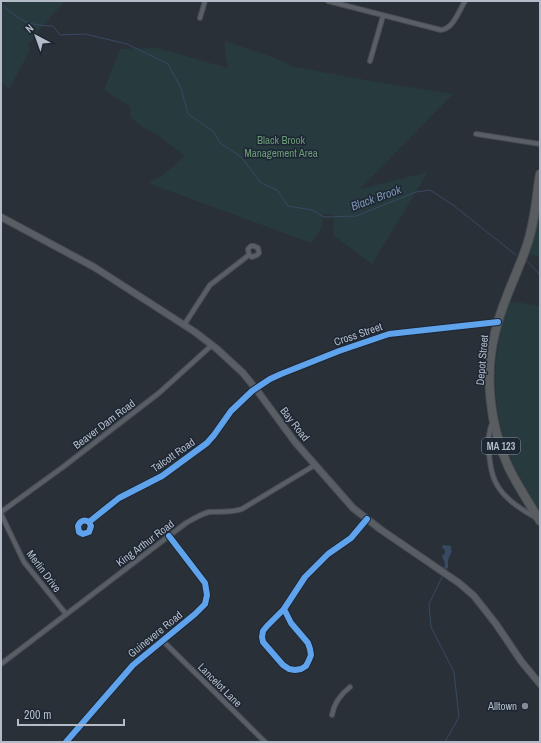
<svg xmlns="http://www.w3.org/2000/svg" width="541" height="743" font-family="'Archivo Narrow',sans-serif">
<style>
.green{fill:#273a3e}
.water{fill:#384963}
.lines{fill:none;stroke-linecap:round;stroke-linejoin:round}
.stream{stroke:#384963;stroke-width:1}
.street-casing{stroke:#484c53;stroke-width:6}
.secondary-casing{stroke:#484c53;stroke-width:8}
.highway-casing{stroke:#474c53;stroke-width:10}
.street{stroke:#5a5e66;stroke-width:4}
.secondary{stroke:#595d64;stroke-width:6}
.highway{stroke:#5a5d60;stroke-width:8}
.cycleway-casing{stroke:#1d2633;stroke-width:8}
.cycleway{stroke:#60a3ed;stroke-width:6}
.poi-dot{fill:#848b96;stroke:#1d2633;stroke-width:1.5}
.labels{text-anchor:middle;stroke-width:3;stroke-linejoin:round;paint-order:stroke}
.shield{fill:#1d2633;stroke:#878f9c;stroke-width:1}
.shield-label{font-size:10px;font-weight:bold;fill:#b4bcc9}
.park-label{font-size:11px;fill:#6b9a76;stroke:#1d2633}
.street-label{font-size:11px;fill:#b4bcc9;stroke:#1d2633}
.poi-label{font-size:11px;fill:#b4bcc9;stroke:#1d2633;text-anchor:end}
.water-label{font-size:12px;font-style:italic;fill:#7c92b1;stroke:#1d2633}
</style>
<rect width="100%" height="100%" fill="#2a3038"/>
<g class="green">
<path d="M7,1h58l-27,30 -10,15 3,2 -22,41 -8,-7v-71z"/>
<path d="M225,41l45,15 24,11 78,14 81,13 -93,95 68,-17 -56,92 -39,-29 1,-20 -11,-1 -1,13 -11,16 -163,-60 14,-7 23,-20 -27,-21 -14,-7 -13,-10 -1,-12 -26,-16 16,-41 37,-1 71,20 -3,-14z"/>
<path d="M540,203v54l-12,-3 8,-26z"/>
<path d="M509,301l31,5v205c-9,-15 -19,-30 -26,-46 -24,-51 -24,-111 -5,-164z"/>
</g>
<path class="water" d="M443,545l8,1v4l1,1 -4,9v8l-2,1 -2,-1 1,-4 -3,-8 3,-3v-3l-3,-2z"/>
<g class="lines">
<g class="stream">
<path d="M1,4c21,17 24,21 52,22l7,9 25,-1 42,10 41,20 13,24 7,26 26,18 6,11 21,14 20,26 16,7 11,16 24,4 12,7 32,-1 60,-24 14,-2 23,15 63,50"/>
<path d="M527,261l13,14"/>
<path d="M443,575l-14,29 2,23 23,45 5,45 -14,25"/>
</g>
<g class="street-casing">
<g id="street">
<path d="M328,1l113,29c12,-1 18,-19 24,-29"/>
<path d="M200,18l5,-17"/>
<path d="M370,61l13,-45"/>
<path d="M476,134l64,10"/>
<path d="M184,325l26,-40 39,-30 3,2 5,-2 2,-2 -1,-5 -4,-2h-3l-3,3 1,6"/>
<path d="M493,421c-5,11 -5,20 -4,33 1,9 2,19 6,27 7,16 25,28 40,36"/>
<path d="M1,512l62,-45 96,-74 53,-48"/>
<path d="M1,514l23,48 42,52"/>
<path d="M89,522l2,4 -2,6 -6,2 -4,-2 -1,-6c2,-5 6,-7 11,-4l30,-24 43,-22 45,-33 7,-8 17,-24 21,-20 18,-12 11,-5 58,-23 50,-17 108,-12"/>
<path d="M284,609l7,14 17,20 2,6 1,6 -2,5 -3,6 -5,3 -6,1 -6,-1 -6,-4 -20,-23 -1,-5 1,-6 4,-5 17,-17 21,-32 23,-23 23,-16 16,-19"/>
<path d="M162,640l103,102"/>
<path d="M1,664l185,-141c7,-4 15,-9 23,-11 12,-1 22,1 33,-3l73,-44"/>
<path d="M332,715c2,-12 9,-21 18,-28"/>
<path d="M66,742l67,-77 62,-51 10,-10 2,-9 -2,-12 -36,-47"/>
</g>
</g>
<g class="secondary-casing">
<path id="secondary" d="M1,217l93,50 101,65 22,17 26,24 13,16 39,53 58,66 27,21 79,54 15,13 22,28 25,37 19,23"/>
</g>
<g class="highway-casing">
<path id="highway" d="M540,174c-4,24 -5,50 -14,74 -10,29 -24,54 -31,85 -11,43 -5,92 13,133 9,19 21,37 32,55"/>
</g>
<use href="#street" class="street"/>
<use href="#secondary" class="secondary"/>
<use href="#highway" class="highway"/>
<g class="cycleway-casing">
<g id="cycleway">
<path d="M89,522l2,4 -2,6 -6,2 -4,-2 -1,-6c2,-5 6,-7 11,-4l30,-24 43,-22 45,-33 7,-8 17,-24 21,-20 18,-12 11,-5 58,-23 50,-17 109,-12"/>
<path d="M284,609l7,14 17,20 2,6 1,6 -2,5 -3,6 -5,3 -6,1 -6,-1 -6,-4 -20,-23 -1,-5 1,-6 4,-5 17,-17 21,-32 23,-23 23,-16 16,-19"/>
<path d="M66,742l67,-77 62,-51 10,-10 2,-9 -2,-12 -36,-47"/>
</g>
</g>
<use href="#cycleway" class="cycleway"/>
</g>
<circle class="poi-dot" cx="525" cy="706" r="4"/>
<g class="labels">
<rect class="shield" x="482" y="438" width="38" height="16" rx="3"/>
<g class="shield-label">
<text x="501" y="450">MA 123</text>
</g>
<g class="park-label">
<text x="281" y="144">Black Brook<tspan x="281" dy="13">Management Area</tspan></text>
</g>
<g class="street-label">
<text transform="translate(358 334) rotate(-19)" y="4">Cross Street</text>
<text transform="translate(482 360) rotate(-85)" y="4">Depot Street</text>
<text transform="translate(104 424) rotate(-37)" y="4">Beaver Dam Road</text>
<text transform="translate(295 424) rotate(52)" y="4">Bay Road</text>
<text transform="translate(173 455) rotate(-35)" y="4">Talcott Road</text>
<text transform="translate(145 543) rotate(-37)" y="4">King Arthur Road</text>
<text transform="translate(44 571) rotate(53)" y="4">Merlin Drive</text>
<text transform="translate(155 634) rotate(-39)" y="4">Guinevere Road</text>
<text transform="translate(220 685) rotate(45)" y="4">Lancelot Lane</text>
</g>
<g class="poi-label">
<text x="517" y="710">Alltown</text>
</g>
<g class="water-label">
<text transform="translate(376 198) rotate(-20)" y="4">Black Brook</text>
</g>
</g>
<rect width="541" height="743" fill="none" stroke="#b4bcc9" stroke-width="4"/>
<g transform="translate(36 36) rotate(319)" stroke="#1d2633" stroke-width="3" paint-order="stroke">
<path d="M0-3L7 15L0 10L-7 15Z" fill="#b4bcc9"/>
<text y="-6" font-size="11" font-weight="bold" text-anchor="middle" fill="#b4bcc9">N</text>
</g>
<path d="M18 719v6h106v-6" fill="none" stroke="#b4bcc9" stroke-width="2"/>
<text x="24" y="719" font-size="12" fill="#b4bcc9" stroke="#1d2633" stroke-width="3" paint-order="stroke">200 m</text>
</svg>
